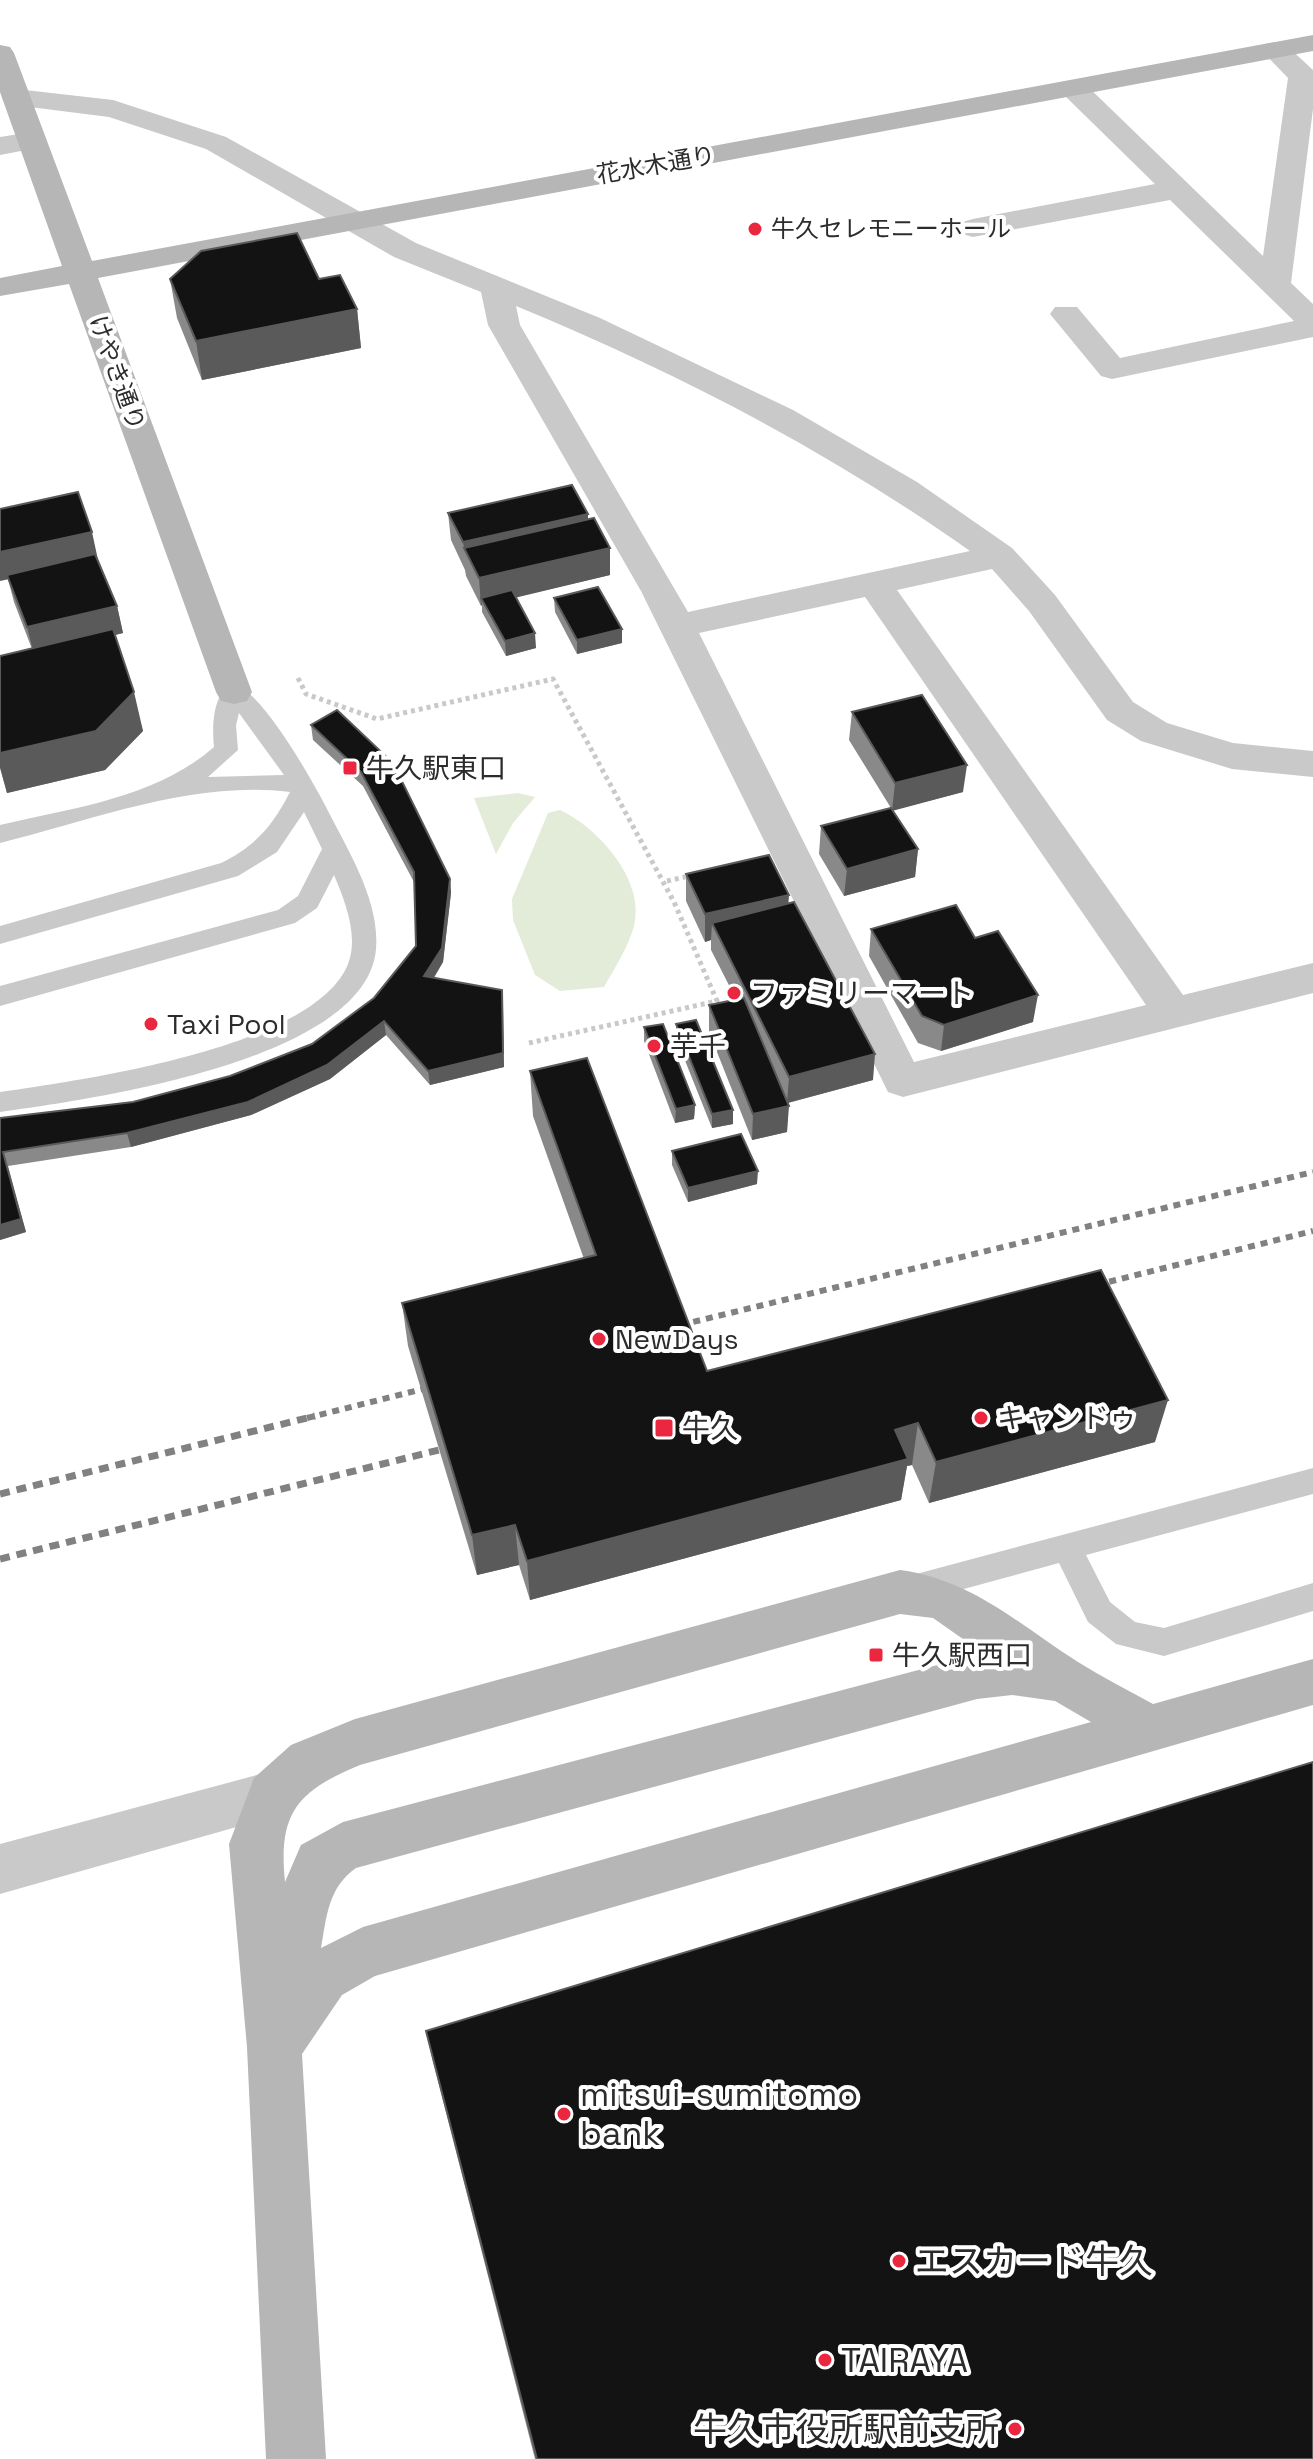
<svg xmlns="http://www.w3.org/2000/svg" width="1313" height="2459" font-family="'Space Grotesk','Noto Sans JP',sans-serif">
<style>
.green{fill:#e3ebd9}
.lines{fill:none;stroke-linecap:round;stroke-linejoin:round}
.path{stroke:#c9c9c9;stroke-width:5;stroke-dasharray:4 4;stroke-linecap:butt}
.lane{fill:#c9c9c9;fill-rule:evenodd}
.street{fill:#c9c9c9;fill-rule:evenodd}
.secondary{fill:#b6b6b6;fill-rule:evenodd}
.rail-far1{stroke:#818181;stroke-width:6;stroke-dasharray:7 6;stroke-linecap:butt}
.rail{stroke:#818181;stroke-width:7;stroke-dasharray:10 7;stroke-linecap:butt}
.wall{fill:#898989}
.shaded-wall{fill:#5a5a5a}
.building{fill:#131313;stroke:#5a5a5a;stroke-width:2}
.poi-dot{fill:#eb273f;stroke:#fff;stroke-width:3}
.labels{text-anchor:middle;stroke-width:8;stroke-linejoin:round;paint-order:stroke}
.far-street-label{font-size:24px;fill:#2c2c2c;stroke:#fff}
.far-poi-label{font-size:24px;fill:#2c2c2c;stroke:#fff;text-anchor:start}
.poi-label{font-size:28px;fill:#2c2c2c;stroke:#fff;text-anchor:start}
.near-poi-label{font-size:34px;fill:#2c2c2c;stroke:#fff;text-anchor:start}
</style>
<rect width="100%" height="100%" fill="#fff"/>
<g class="green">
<path d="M518,793l17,4 -22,26 -17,31 -22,-56z"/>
<path d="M560,810c37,17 86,70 74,116 -6,22 -19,41 -30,61l-44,4 -25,-16 -22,-55 -1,-21 36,-86z"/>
</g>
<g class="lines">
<g class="path">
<path d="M298,678l8,16 71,25 176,-40 121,223 43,99 -188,42"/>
<path d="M667,881l22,-5"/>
</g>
<g class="lane">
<path d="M234,684c29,8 79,98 92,123 21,42 54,93 50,142 -9,112 -288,151 -376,163v-20c81,-12 315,-44 348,-128 11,-28 -3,-63 -14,-89l-17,33 -22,15 -295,83v-20l278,-76 20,-14 24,-47 -18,-37 -27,40 -39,24 -238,68v-18l221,-63c34,-17 51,-36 69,-71 -97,-12 -197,28 -290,51v-18c72,-17 156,-27 214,-78 -2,-18 -2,-57 20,-63zM239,713l45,62 -76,2 30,-27 -2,-25z"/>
<path d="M1313,1468v26l-227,61 24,47 25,20 29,6 149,-45v28l-149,45 -48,-12 -28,-22 -29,-59 -154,42 -11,-4 -5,-10 5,-10 11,-4z"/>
</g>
<g class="street">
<path d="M1275,42l10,2 28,26v39l-22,174 22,21v33l-201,42 -11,-3 -51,-62 5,-7h22l43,51 174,-37 -124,-121 -197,37 -11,-3 -4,-6 4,-6 11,-3 182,-35 -92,-90 -4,-6 4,-6h20l180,174 25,-178 -27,-28 4,-6z"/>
<path d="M16,89l97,11 113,37 190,106 184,75 193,92 124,72 95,66 43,47 78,107 34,21 66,20 80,8v26l-81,-8 -91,-28 -34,-21 -78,-109 -37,-42 -95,21 286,405 130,-32v30l-410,104 -15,-5 -247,-501 -153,-266 -7,-33 -87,-35 -188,-108 -97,-32 -103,-13 -4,-6 4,-6zM516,306c160,66 313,145 454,245l-282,61 -168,-287zM865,597l281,408 -232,57 -215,-429z"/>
<path d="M32,132l10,3 5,6 -5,6 -42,8v-18z"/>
<path d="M272,1771l18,7 8,17 -8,17 -290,82v-50z"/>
</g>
<g class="secondary">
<path d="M1313,35v16l-1215,227 154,414 -5,9 -13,3 -13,-3 -5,-9 -147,-408 -69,12v-18l62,-12 -62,-174v-47l10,2 4,6 78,208z"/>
<path d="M900,1570c73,10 118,54 178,92 24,15 50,28 75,42l160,-45v46l-938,271 -33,19 -40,59 24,405h-60l-19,-412 -18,-203 25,-66 37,-33 64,-26zM900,1614l33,4 50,35 -640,169 -42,23 -16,37c-7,-69 12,-91 75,-117zM1012,1695l43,6 36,21 -728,205 -42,21c6,-33 7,-60 35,-80l621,-169z"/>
</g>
<g class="rail-far1">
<path d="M1084,1288l229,-57"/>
<path d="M668,1328l645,-156"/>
<path d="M307,1418l136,-34"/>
</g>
<g class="rail">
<path d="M0,1494l315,-78"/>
<path d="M0,1559l459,-114"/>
</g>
</g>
<g class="wall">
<path d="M170,279h149l38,30 4,39 -159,32 -25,-62z"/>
<path d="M448,513l140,7 22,28v27l-94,22 20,51 -30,8 -24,-44v-7l-1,1 -15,-30 -1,-6 -14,-30z"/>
<path d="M98,560l19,46 6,27 -8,2 28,96 -38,39 -98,23 -7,-25v-112l32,-7 -18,-47 -6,-23z"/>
<path d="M554,598l68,45 -45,11 -22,-42z"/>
<path d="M337,710l113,169 1,14 -8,69 -9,16 69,26 1,63 -74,18 -44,-50 -56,44 -79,36 -120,32 -123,19 18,66 -26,8v-122l133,-16 97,-26 82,-32 62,-46 42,-52 -1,-62 -52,-98 -50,-46 -2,-15z"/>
<path d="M852,712l111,80 -70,18 25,39 -3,28 -71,19 -25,-42 2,-28 70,-18 -42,-68z"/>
<path d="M686,874l102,30 85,176 -85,23 -1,29 -35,8 -43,-108v-27l27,-6 -25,-49v-10l-6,2 -19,-41z"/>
<path d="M871,929l104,9 58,84 -92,29 -23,-8 -49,-87z"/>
<path d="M676,1024l57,100 -21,4 -36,-90z"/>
<path d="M644,1027l51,78 -1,14 -19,4 -31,-82z"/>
<path d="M530,1071l177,300 448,71 -226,61 -17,-38 -5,1 -6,34 -371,100 -11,-35 -42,10 -69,-229 -6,-43 182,-44 -51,-143z"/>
<path d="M672,1151l85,33 -69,18 -16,-37z"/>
<path d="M426,2031l887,428h-778l-102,-397z"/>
</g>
<g class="shaded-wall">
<path d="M357,309l4,39 -159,32 -6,-39z"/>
<path d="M588,514v28l-124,6 -1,-6z"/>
<path d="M92,532l6,28 -98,21v-29z"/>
<path d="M610,548v27l-125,30 -4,-7 1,7 -1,1 -2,-28z"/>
<path d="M117,606l6,27 -89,22 -7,-28z"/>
<path d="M622,629v14l-45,11v-14z"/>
<path d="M535,633l1,15 -30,8 -1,-15z"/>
<path d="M134,692l9,39 -38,39 -98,23 -7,-26v-14z"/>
<path d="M967,765l-4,27 -71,19 3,-28z"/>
<path d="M918,849l-3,28 -71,19 3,-27z"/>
<path d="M450,879l1,14 -8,69 -17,28 -2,-14z"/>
<path d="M789,895l-2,27 -75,1 -1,17 -6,2v-28z"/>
<path d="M502,990l2,77 -74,18 -2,-14z"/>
<path d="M1038,995l-5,27 -92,29 3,-26z"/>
<path d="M384,1021l2,14 -56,44 -79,36 -120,32 -4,-14z"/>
<path d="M875,1054l-2,26 -86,23 2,-26z"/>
<path d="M695,1105l-1,14 -19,4 1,-14z"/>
<path d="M789,1106l-2,26 -35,8 1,-26z"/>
<path d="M733,1110v14l-21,4v-14z"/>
<path d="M3,1152l23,80 -26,8v-15z"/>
<path d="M758,1171l-1,13 -69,18v-14z"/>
<path d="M1168,1400l-13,42 -226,61 7,-41z"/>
<path d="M918,1423l-6,42 -5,1 -6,34 -371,100 -3,-39 368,-131z"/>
<path d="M515,1525l4,40 -42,10 -5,-40z"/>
</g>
<g class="building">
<path d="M297,233l22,46 21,-4 17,34 -161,32 -26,-62 31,-28z"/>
<path d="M572,485l16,29 -125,28 -15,-29z"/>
<path d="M78,492l14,40 -92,20v-43z"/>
<path d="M594,518l16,30 -131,30 -15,-30z"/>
<path d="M95,554l22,52 -90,21 -20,-52z"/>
<path d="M598,587l24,42 -45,11 -23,-42z"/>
<path d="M512,590l23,43 -30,8 -24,-43z"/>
<path d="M113,629l21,63 -38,39 -96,22v-97z"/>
<path d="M922,695l45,70 -72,18 -43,-71z"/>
<path d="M337,710l56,53 57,116 -8,69 -18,28 78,14 1,63 -75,18 -44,-50 -57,44 -79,37 -121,31 -124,19 18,67 -21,6v-107l133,-16 97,-26 82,-32 62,-46 42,-52 -2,-74 -53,-100 -50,-47z"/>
<path d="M891,808l27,41 -71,20 -26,-43z"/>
<path d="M769,855l20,40 -84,19 -19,-40z"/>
<path d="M794,902l81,152 -86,23 -77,-154z"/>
<path d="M956,905l19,33 23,-7 40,64 -94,30 -22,-9 -51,-87z"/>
<path d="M744,998l45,108 -36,8 -44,-109z"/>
<path d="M696,1020l37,90 -21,4 -36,-90z"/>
<path d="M663,1024l32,81 -19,4 -32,-82z"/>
<path d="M587,1058l120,313 394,-101 67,130 -232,62 -18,-39 -23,7 13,29 -381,102 -12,-36 -43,10 -70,-232 194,-48 -66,-184z"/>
<path d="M741,1134l17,37 -70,17 -16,-37z"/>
<path d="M1313,1762v697h-776l-111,-428z"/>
</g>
<g class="poi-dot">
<circle cx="755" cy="229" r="8"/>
<rect x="342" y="760" width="16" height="16" rx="4"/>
<circle cx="734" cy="993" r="8"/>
<circle cx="151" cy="1024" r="8"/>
<circle cx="654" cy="1046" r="8"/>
<circle cx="599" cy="1339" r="8"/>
<circle cx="981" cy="1418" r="8"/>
<rect x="654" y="1418" width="20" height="20" rx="4"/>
<rect x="868" y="1647" width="16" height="16" rx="4"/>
<circle cx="564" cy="2114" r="8"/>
<circle cx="899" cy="2261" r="8"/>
<circle cx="825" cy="2360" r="8"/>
<circle cx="1015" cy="2429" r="8"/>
</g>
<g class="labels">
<g class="far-street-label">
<text transform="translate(656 165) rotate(-10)" y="8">花水木通り</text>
<text transform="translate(117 373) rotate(70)" y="8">けやき通り</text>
</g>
<g class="far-poi-label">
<text x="771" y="237">牛久セレモニーホール</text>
</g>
<g class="poi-label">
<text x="366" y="778">牛久駅東口</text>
<text x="750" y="1003">ファミリーマート</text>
<text x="167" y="1034">Taxi Pool</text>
<text x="670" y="1056">芋千</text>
<text x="615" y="1349">NewDays</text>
<text x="997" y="1428">キャンドゥ</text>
<text x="682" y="1438">牛久</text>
<text x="892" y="1665">牛久駅西口</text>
</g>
<g class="near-poi-label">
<text x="580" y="2106">mitsui-sumitomo<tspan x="580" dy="39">bank</tspan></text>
<text x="915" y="2273">エスカード牛久</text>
<text x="841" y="2372">TAIRAYA</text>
<text x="999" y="2441" text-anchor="end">牛久市役所駅前支所</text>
</g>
</g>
</svg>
